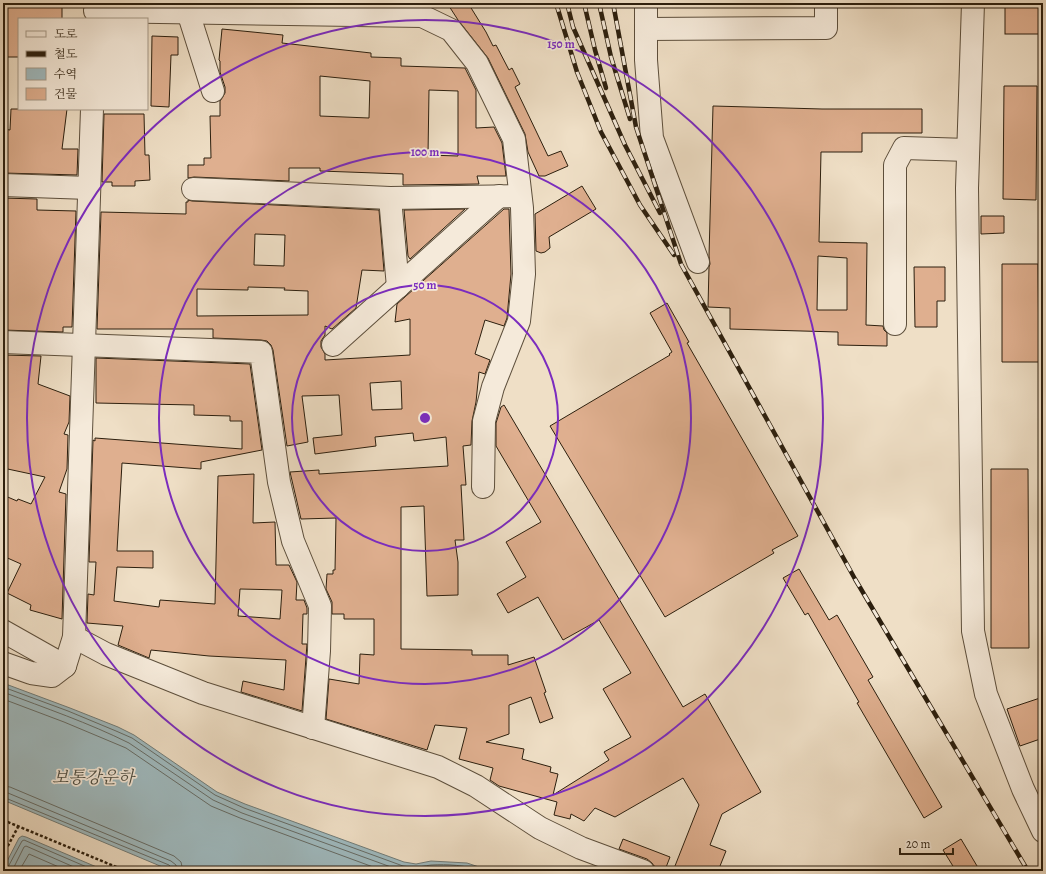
<svg xmlns="http://www.w3.org/2000/svg" width="1046" height="874" font-family="Alegreya,'Noto Serif KR',serif">
<style>
.water{fill:#9fbabf;stroke:#717c78}
.lines{fill:none;stroke-linecap:round;stroke-linejoin:round}
.shore{stroke:#666c66;stroke-width:1}
.building{fill:#dfaf8f;stroke:#2c1f0e;fill-rule:evenodd}
.minor-casing{stroke:#5d4f3c;stroke-width:24}
.path{stroke:#2c1f0e;stroke-width:2.5;stroke-dasharray:3 2;stroke-linecap:butt}
.minor{stroke:#f5eada;stroke-width:22}
.rail-casing{stroke:#2c1f0e;stroke-width:4.5}
.rail{stroke:#f5eada;stroke-width:3;stroke-dasharray:9;stroke-linecap:butt}
.ring{fill:none;stroke:#7b2cbf;stroke-width:2}
.labels{text-anchor:middle;stroke-width:3.5;stroke-linejoin:round;paint-order:stroke}
.water-label{font-size:17px;font-style:italic;fill:#4e4e43;stroke:#f5eada}
.centre{fill:#7b2cbf;stroke:#f5eada;stroke-width:2}
.ring-label{font-size:12px;text-anchor:middle;font-weight:bold;fill:#7b2cbf;stroke:#f5eada;stroke-width:3.5;stroke-linejoin:round;paint-order:stroke}
</style>
<rect width="100%" height="100%" fill="#efdfc6"/>
<filter id="stains"><feTurbulence type="fractalNoise" baseFrequency=".005" numOctaves="4"/><feColorMatrix values="0 0 0 0 .2 0 0 0 0 .09 0 0 0 0 .02 0 0 0 .5 -.17"/></filter>
<radialGradient id="worn" r=".72"><stop offset=".6" stop-color="#630" stop-opacity="0"/><stop offset="1" stop-color="#630" stop-opacity=".3"/></radialGradient>
<g class="water">
<path d="M3,683l67,25 48,19 16,8 83,57 28,12 159,58 12,2 15,-3 36,2 24,8h-319l-169,-71z"/>
<path d="M22,836l4,1 80,34h-103v-2l16,-31z"/>
</g>
<g class="lines">
<g class="shore">
<path d="M3,687l65,24 48,20 16,7 83,57 29,13 159,58c13,2 15,1 28,-1 16,-1 35,0 50,6"/>
<path d="M3,692c42,16 86,31 126,51l84,57 29,13 160,58"/>
<path d="M3,699l61,23 62,26 85,58 29,12 144,53"/>
<path d="M3,786l7,1 164,69 7,6 2,9"/>
<path d="M3,792l5,1 163,68 5,4 1,6"/>
<path d="M3,797l166,68 3,3v3"/>
<path d="M3,869l5,-2 14,-26 2,-1 72,31"/>
<path d="M12,871l12,-24 2,-1 57,25"/>
<path d="M19,871l10,-17 39,17"/>
</g>
</g>
<g class="building">
<path d="M3,3h59v16h-43v38h-16z"/>
<path d="M447,3h21l18,29 7,14 3,-1 13,25 3,-2 8,16 -5,3 33,69 13,-5 7,15 -23,10h-6l-11,-24 -3,-18 -37,-76 -30,-38z"/>
<rect x="1005" y="3" width="37" height="31"/>
<path d="M222,29l61,6 -1,8 89,10v4l30,1v8l64,2 11,22v38l18,-1 8,16 4,33h-29l2,8 -76,1v-11l-83,-3v-3h-31v13l-95,-4 -6,1v-13h16v-7h7l-1,-42h10v-15l5,-8v-6l-5,-15v-11l-1,-1zM320,76l50,5 -1,37 -49,-2zM429,90l29,1v65l-30,-1z"/>
<path d="M152,36l26,1v18h-7l-2,52 -18,-1z"/>
<path d="M1004,86h33l-1,114 -33,-1z"/>
<path d="M713,106l109,3h100v24h-60v19h-41l-2,90 48,1 -1,82 17,1 1,4 3,3v13l-49,-1v-13l-108,-3v-21l-22,-1 1,-40 1,-3 -1,-8zM818,256l29,2v52h-30z"/>
<path d="M11,109h56l-5,40h16l-1,26 -74,-2v-44l7,1z"/>
<path d="M104,114h40l1,41h4l1,25 -15,1v5h-23v-4h-10z"/>
<path d="M582,186l14,23 -47,28 1,11 -5,4 -4,1 -5,-2 -1,-37z"/>
<path d="M3,198l34,1v11l39,1 -4,116h-9v5l-60,-2z"/>
<path d="M188,200l4,1 187,9 5,61 -22,-1 -6,38 -24,21 -7,-3v9l-4,6v6l4,7v6l85,-5v-36l-15,3 2,-18 107,-95h5l2,65 -4,44 -3,8 -19,-6 -10,34 15,6 -5,14 -6,-2 -3,30 -4,19 -1,24 -8,1 3,39h-5l3,55h-9l3,22v33l-31,1 -3,-90 -23,1v142l71,1v5h36v10l26,-8 12,35 -2,1 9,25 -13,5 -9,-26 -22,8v29l-23,8 38,7 -2,10 29,8 -1,5 8,2 -5,21 56,-35 -5,-8 27,-15 -28,-48 28,-16 -32,-53 -36,20 -25,-43 -30,16 -11,-19 29,-17 -20,-35 35,-20 -45,-76v-23l5,-16 3,-2 179,302 22,-13 56,98 -39,22 -12,31 16,6 -8,20h-45l26,-66 -16,-27 -68,39 -20,-9 -11,13 -13,-7 -1,5 -16,-4 3,-13 -58,-16 -9,-6 3,-12 -34,-9 8,-31 -32,-3 -8,25 -101,-31 3,-40 30,5 1,-30 14,1v-36h-30v-5h-12v-12l-6,-13 1,-15h6v-4h2l1,-52 -35,1 -11,-47 29,-2v4l129,-8 -2,-29 -32,4 -1,-8 -38,4 1,9 -61,8 -2,-16 29,-3 -3,-40 -37,1 6,46 -21,4 -14,-96 -2,-5 -4,-4 -6,-1 -48,-2v-9h-116l4,-117 85,2v-12h2zM255,234l30,1 -1,31 -30,-1zM248,287l37,1 -1,2 24,1v24l-111,1v-27l51,1zM401,381l1,28 -30,1 -2,-27z"/>
<path d="M465,209l-55,50 -2,-3 -4,-46z"/>
<path d="M981,216h23v17l-23,1z"/>
<path d="M1002,264h36l1,98h-37z"/>
<path d="M914,267h31v34h-8v26h-22z"/>
<path d="M667,303l22,39 -2,1 111,193 -26,14 2,3 -109,64 -115,-191 120,-71 -1,-1 3,-2 -22,-39z"/>
<path d="M3,355l38,1 -3,28 32,12 -1,26 -5,12 4,1 -1,34 -8,23 7,2 -4,125 -32,-9 1,-5 -24,-12 14,-29 -18,-8v-61l14,6 1,-2 13,5 14,-27 -42,-9z"/>
<path d="M96,358l154,6 12,86 -61,12v7l-79,-6 -5,88h36v17l-36,-1 -3,34 45,6 1,-7 55,4 3,-128 36,-2 -1,49 22,-1 1,43h13l8,17 -1,18h8l3,8v6h-4l-1,30h5l-5,67 -61,-19 2,-11 41,9 2,-30 -77,-4 -58,-6 -2,8 -31,-13 5,-19 -36,-3 1,-29 6,1 2,-33h-7l4,-122 2,1v-3l147,11v-28h-12v-5l-36,-1v-10l-98,-2zM240,589l42,1 -2,29 -42,-3z"/>
<path d="M991,469h37l1,179h-38z"/>
<path d="M799,569l30,51 8,-5 36,62 -5,3 74,127 -18,11 -67,-115 2,-1 -51,-89 -3,2 -22,-37z"/>
<path d="M1043,697v41l-23,8 -13,-37z"/>
<path d="M623,839l47,18 -5,13 -11,-4 -2,-3 -5,-4 -28,-10z"/>
<path d="M961,839l19,32h-24l-13,-21z"/>
</g>
<g class="lines">
<g class="minor-casing">
<g id="minor">
<path d="M646,3v57l6,78 46,124"/>
<path d="M973,3l-6,185 6,443 13,63 37,95 20,42"/>
<path d="M95,11l327,5 29,14 26,33 37,76 8,69 2,66 -5,47 -26,66 -9,34 -1,66"/>
<path d="M188,12l25,79"/>
<path d="M646,29l180,-1v-25"/>
<path d="M3,185l86,3"/>
<path d="M193,189l197,9 130,-2"/>
<path d="M390,198l8,89"/>
<path d="M895,324v-159l9,-17 64,2"/>
<path d="M3,342l258,10 18,130 14,59 27,65 -1,45 -6,77"/>
<path d="M333,345l166,-149"/>
<path d="M3,631l62,35"/>
<path d="M74,637l32,17 97,39 235,74 38,19 64,42 41,20 62,23"/>
<path d="M3,663l28,10 21,3 13,-10 9,-29 18,-528"/>
</g>
</g>
<g class="path">
<path d="M3,820l123,51"/>
<path d="M3,855l15,-28"/>
</g>
<use href="#minor" class="minor"/>
<g class="rail-casing">
<g id="rail">
<path d="M556,3l21,69 24,60 39,73 34,50"/>
<path d="M567,3l6,24 52,118 35,68"/>
<path d="M584,3l11,47 11,38"/>
<path d="M599,3l12,54 19,62"/>
<path d="M613,3l23,124 45,137 174,315 173,292"/>
</g>
</g>
<use href="#rail" class="rail"/>
</g>
<g class="ring">
<circle cx="425" cy="418" r="133"/>
<circle cx="425" cy="418" r="266"/>
<circle cx="425" cy="418" r="398"/>
</g>
<g class="labels">
<g class="water-label">
<text x="93" y="783">보통강운하</text>
</g>
</g>
<circle cx="425" cy="418" r="6" class="centre"/>
<g class="ring-label">
<text x="561" y="48">150 m</text>
<text x="425" y="156">100 m</text>
<text x="425" y="289">50 m</text>
</g>
<rect width="1046" height="874" fill="none" stroke="#efdfc6" stroke-width="16"/>
<rect x="4" y="4" width="1038" height="866" fill="none" stroke="#2c1f0e" stroke-width="2"/>
<rect x="8" y="8" width="1030" height="858" fill="none" stroke="#2c1f0e"/>
<rect x="18" y="18" width="130" height="92" fill="#f5eada" stroke="#a59988"/>
<rect x="26" y="31" width="20" height="6" fill="#f5eada" stroke="#a59988"/>
<text x="54" y="38" font-size="12" fill="#2c1f0e">도로</text>
<rect x="26" y="51" width="20" height="6" fill="#2c1f0e" stroke="#a59988"/>
<text x="54" y="58" font-size="12" fill="#2c1f0e">철도</text>
<rect x="26" y="68" width="20" height="12" fill="#9fbabf" stroke="#a59988"/>
<text x="54" y="78" font-size="12" fill="#2c1f0e">수역</text>
<rect x="26" y="88" width="20" height="12" fill="#dfaf8f" stroke="#a59988"/>
<text x="54" y="98" font-size="12" fill="#2c1f0e">건물</text>
<path d="M900 848v6h53v-6" fill="none" stroke="#2c1f0e" stroke-width="2"/>
<text x="906" y="848" font-size="12" fill="#2c1f0e" stroke="#f5eada" stroke-width="3" paint-order="stroke">20 m</text>
<rect width="100%" height="100%" filter="url(#stains)"/>
<rect width="100%" height="100%" fill="url(#worn)"/>
</svg>
